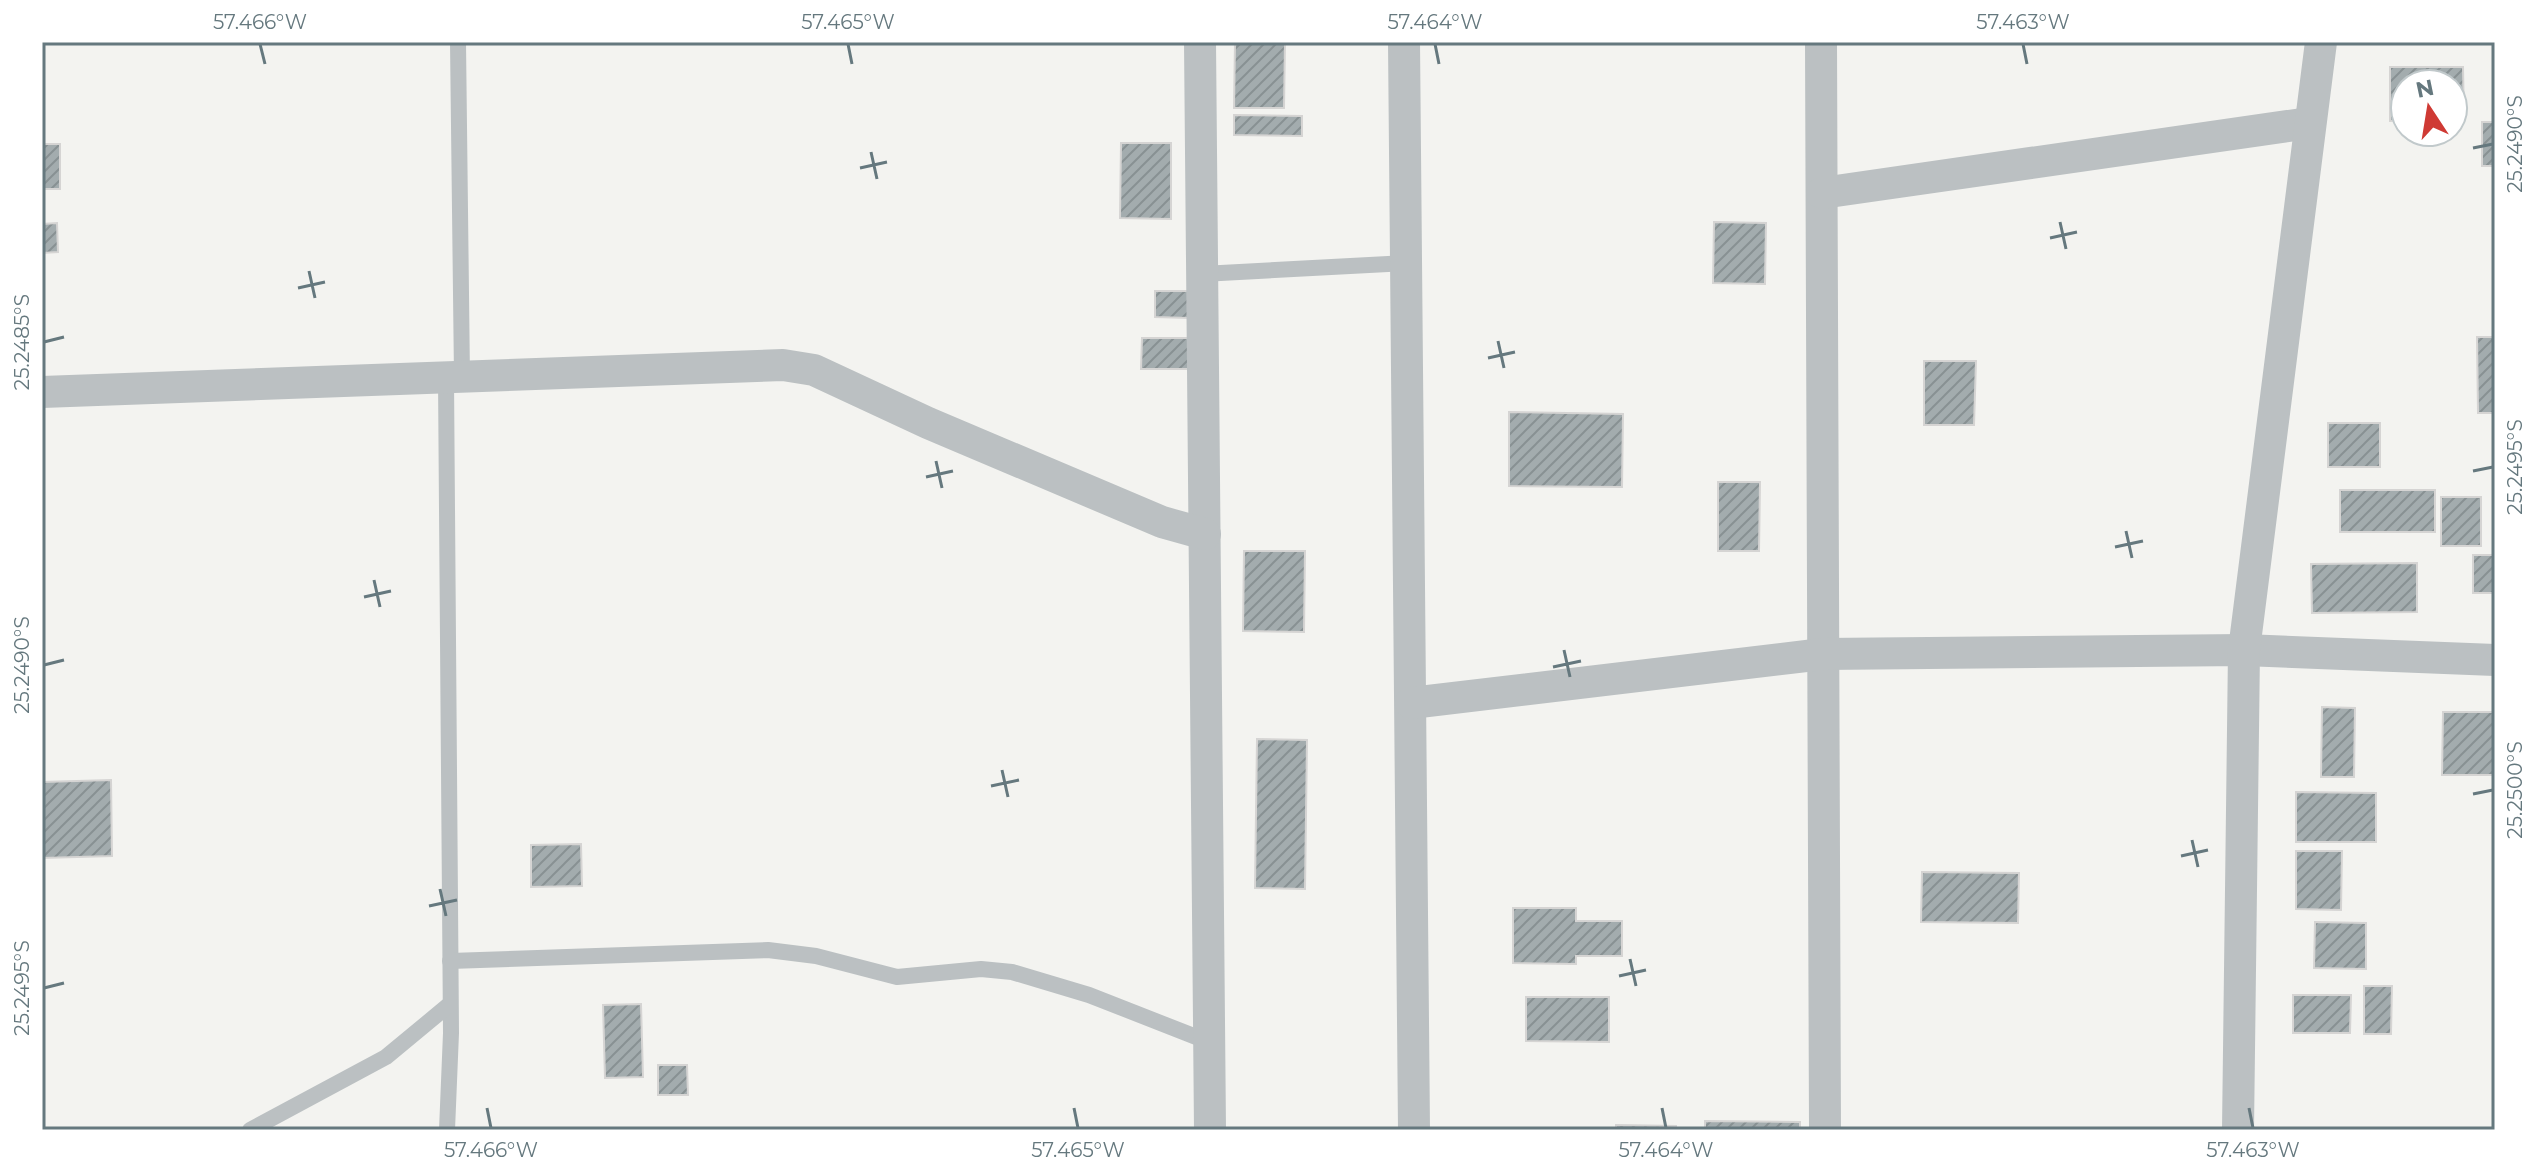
<svg xmlns="http://www.w3.org/2000/svg" width="2537" height="1172" font-family="Montserrat,sans-serif">
<style>
.building{fill:url(#building-hatch);stroke:#d5d4d3;stroke-width:2}
.lines{fill:none;stroke-linecap:round;stroke-linejoin:round}
.lane{stroke:#bbc0c2;stroke-width:16}
.street{stroke:#bbc0c2;stroke-width:32}
.ticks{fill:none;stroke:#65787e;stroke-width:3}
.neatline{fill:none;stroke:#65787e;stroke-width:3}
.ticks-label{font-size:20px;text-anchor:middle;fill:#65787e}
</style>
<defs>
<pattern id="building-hatch" width="6" height="6" patternUnits="userSpaceOnUse" patternTransform="scale(2)"><rect width="6" height="6" fill="#a3acae"/><path d="M-1 1l2-2M0 6l6-6M5 7l2-2" fill="none" stroke="#889193"/></pattern>
</defs>
<rect width="100%" height="100%" fill="#f3f3f0"/>
<g class="building">
<path d="M1235,42h50l-1,66h-50z"/>
<path d="M2386,42h52v1l-52,1z"/>
<path d="M2390,67h73l1,53h-11v-36h-48v36l-15,1z"/>
<path d="M1234,115l68,1v20l-68,-1z"/>
<rect x="2482" y="122" width="13" height="44"/>
<path d="M1121,143h50v76l-51,-1z"/>
<rect x="42" y="144" width="18" height="45"/>
<path d="M1714,222l52,1 -1,61 -52,-1z"/>
<path d="M57,223l1,29 -16,1v-29z"/>
<path d="M1155,291h34v27l-34,-1z"/>
<path d="M2477,337h18v76h-17z"/>
<path d="M1142,338h50v31h-51z"/>
<path d="M1924,361h52l-2,64h-50z"/>
<path d="M1509,412l114,2 -1,73 -113,-1z"/>
<rect x="2328" y="423" width="52" height="44"/>
<path d="M1718,482h42l-1,69h-41z"/>
<rect x="2340" y="490" width="95" height="42"/>
<rect x="2441" y="497" width="40" height="49"/>
<path d="M1244,551h61l-1,81 -61,-1z"/>
<rect x="2473" y="555" width="22" height="38"/>
<path d="M2417,563v49l-105,1 -1,-49z"/>
<path d="M2322,707l33,1 -1,69h-33z"/>
<path d="M2443,712h52v63h-53z"/>
<path d="M1257,739l50,1 -2,149 -50,-1z"/>
<path d="M111,780l1,76 -70,2v-76z"/>
<path d="M2296,792l80,1v49h-80z"/>
<path d="M581,844l1,42 -51,1v-42z"/>
<path d="M2296,851h46l-1,59 -45,-1z"/>
<path d="M1922,872l97,1 -1,50 -97,-1z"/>
<path d="M1513,908h63v13h46v35h-46v8l-63,-1z"/>
<path d="M2315,922l51,1v46l-52,-1z"/>
<path d="M2364,986h28l-1,48h-27z"/>
<path d="M2293,995h58l-1,38h-57z"/>
<path d="M1526,997h83v45l-83,-1z"/>
<path d="M641,1004l2,73 -38,1 -2,-73z"/>
<path d="M658,1065h29l1,30h-30z"/>
<path d="M1705,1121l95,1v8h-95z"/>
<path d="M1616,1125l60,1v4h-60z"/>
</g>
<g class="lines">
<g class="lane">
<path d="M458,42l4,335"/>
<path d="M1202,274l205,-11"/>
<path d="M446,378l5,655 -4,97"/>
<path d="M450,961l318,-11 48,6 81,21 84,-8 31,3 77,23 120,47"/>
<path d="M250,1130l136,-73 64,-53"/>
</g>
<g class="street">
<path d="M1200,42l10,1088"/>
<path d="M1404,42l10,1088"/>
<path d="M1821,42l4,1088"/>
<path d="M1822,193l487,-70"/>
<path d="M42,392l741,-27 31,5 114,53 234,99 43,12"/>
<path d="M1411,703l412,-49 421,-4 251,10"/>
<path d="M2238,1130l6,-480 77,-608"/>
</g>
</g>
<path class="ticks" d="M260,44l5,20M848,44l4,20M1435,44l4,20M2023,44l4,20M2473,148l20,-4M871,152l6,27M860,168l27,-6M2060,222l6,27M2050,238l27,-6M309,271l6,27M298,288l27,-6M1498,341l6,27M44,342l20,-5M1488,358l27,-6M936,461l6,27M2473,471l20,-4M926,477l27,-6M2126,531l6,27M2115,547l28,-6M374,580l6,27M364,597l27,-6M1564,650l6,27M44,665l20,-5M1553,667l28,-6M1002,770l6,27M991,786l28,-6M2473,794l20,-4M2192,840l6,27M2181,856l27,-6M440,889l6,27M429,906l28,-6M1630,959l6,27M1619,976l27,-6M44,988l20,-5M487,1108l4,20M1074,1108l4,20M1662,1108l4,20M2249,1108l4,20"/>
<rect width="2537" height="1172" fill="none" stroke="#ffffff" stroke-width="88"/>
<g transform="translate(2429 108) rotate(348)"><circle r="38" fill="#ffffff" stroke="#c1c9cb" stroke-width="2"/>
<path d="M0-6L14 30L0 20L-14 30Z" fill="#cf3a34"/>
<text y="-12" font-size="22" font-weight="bold" text-anchor="middle" fill="#65787e">N</text>
</g>
<rect x="44" y="44" width="2449" height="1084" class="neatline"/>
<g class="ticks-label">
<text x="260" y="29">57.466°W</text>
<text x="848" y="29">57.465°W</text>
<text x="1435" y="29">57.464°W</text>
<text x="2023" y="29">57.463°W</text>
<text transform="translate(2515 144) rotate(-90)" y="7">25.2490°S</text>
<text transform="translate(22 342) rotate(-90)" y="7">25.2485°S</text>
<text transform="translate(2515 467) rotate(-90)" y="7">25.2495°S</text>
<text transform="translate(22 665) rotate(-90)" y="7">25.2490°S</text>
<text transform="translate(2515 790) rotate(-90)" y="7">25.2500°S</text>
<text transform="translate(22 988) rotate(-90)" y="7">25.2495°S</text>
<text x="491" y="1157">57.466°W</text>
<text x="1078" y="1157">57.465°W</text>
<text x="1666" y="1157">57.464°W</text>
<text x="2253" y="1157">57.463°W</text>
</g>
</svg>
